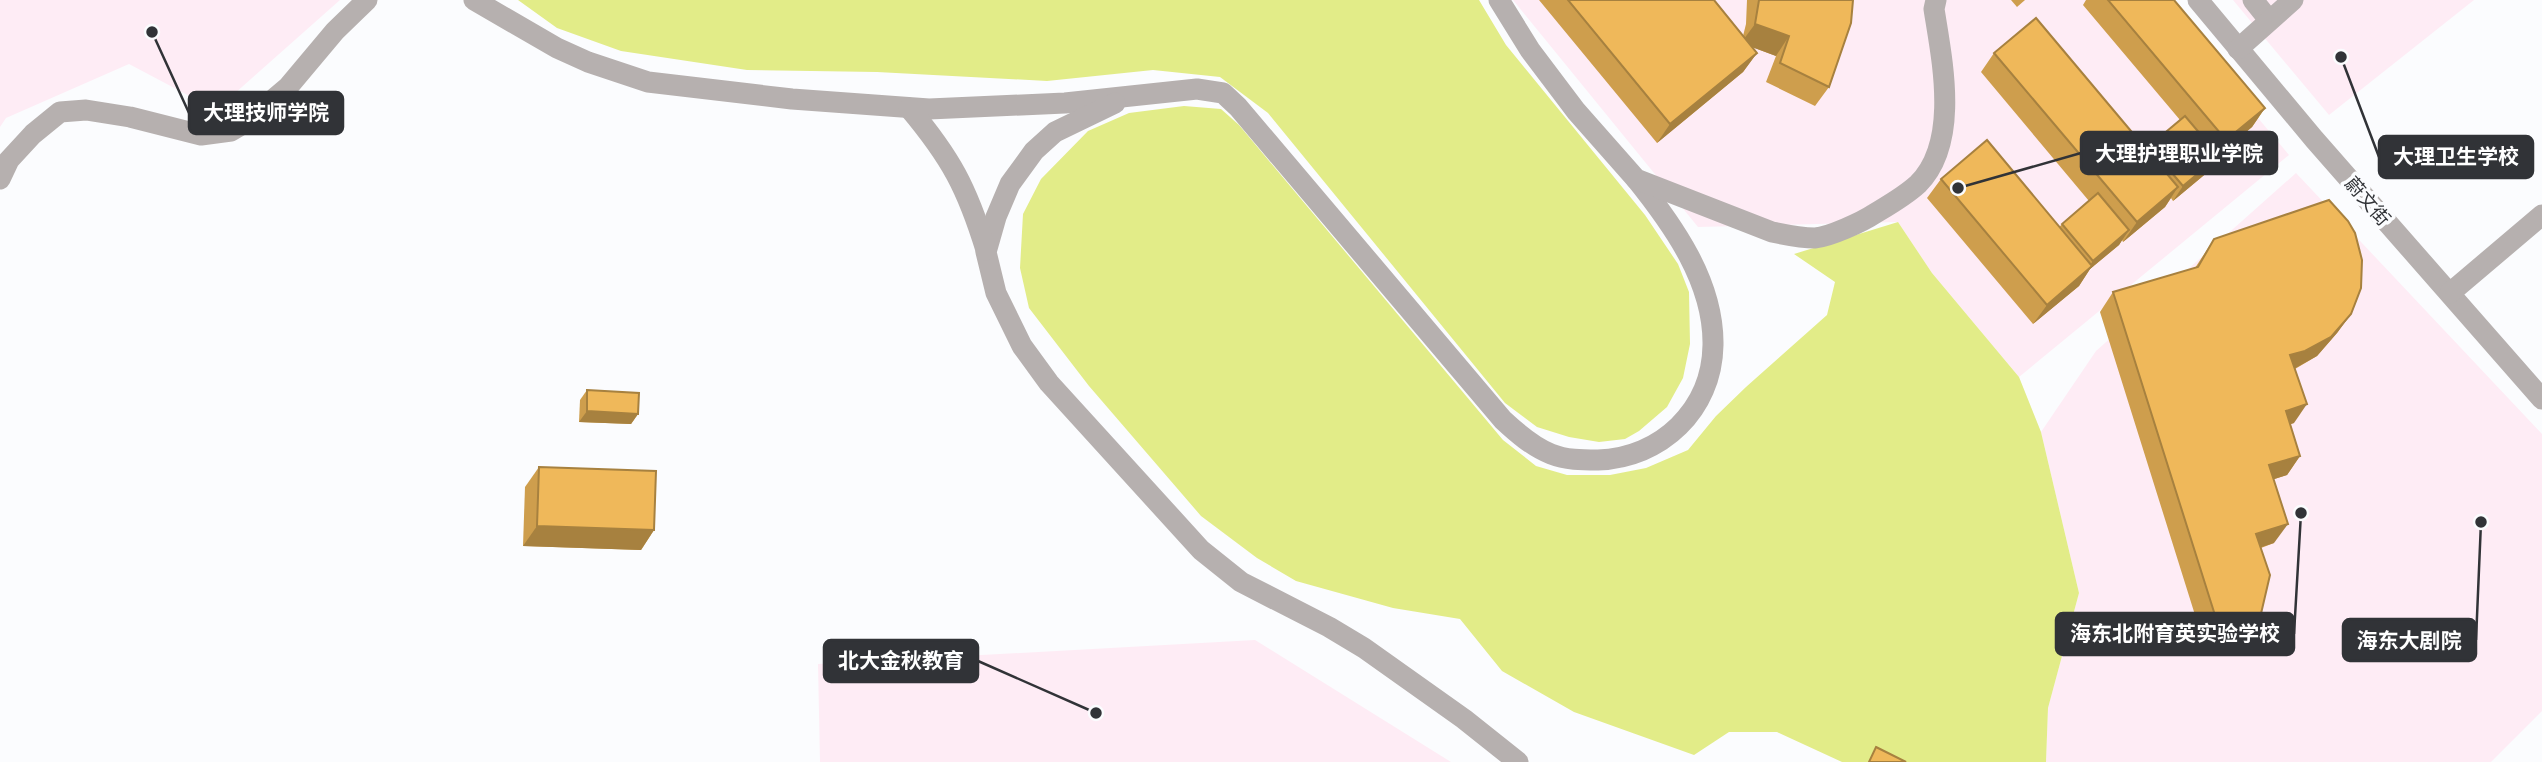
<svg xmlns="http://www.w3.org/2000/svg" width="2542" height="762" font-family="'Roboto Serif','Noto Sans SC',serif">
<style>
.education{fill:#feecf5}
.green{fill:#e2ec88}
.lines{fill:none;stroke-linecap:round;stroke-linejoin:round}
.minor{stroke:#b6b0af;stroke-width:21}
.wall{fill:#ce9e4d}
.shaded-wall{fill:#a7813f}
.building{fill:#efb85a;stroke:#a7813f;stroke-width:2}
.labels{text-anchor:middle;stroke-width:7;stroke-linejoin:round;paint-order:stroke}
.street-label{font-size:19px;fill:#313337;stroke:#fbfcfe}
.leader{fill:none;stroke:#313337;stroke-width:2.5}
.callout-dot{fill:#313337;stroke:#fbfcfe;stroke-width:2.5}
.callout{fill:#313337;stroke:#313337;stroke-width:2.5}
.callout-label{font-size:21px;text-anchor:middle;font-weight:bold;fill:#fff}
</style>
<rect width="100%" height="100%" fill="#fbfcfe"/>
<g class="education">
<path d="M0,0h340l-124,110 -87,-46 -123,54 -6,9z"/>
<path d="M1513,0h646l130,155 -270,222 -87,-104 -34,-51 -200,5z"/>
<path d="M2233,0h241l-145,115z"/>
<path d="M2296,173l246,261v277l-51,51h-445l2,-54 31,-115 -38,-161 55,-81z"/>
<path d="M1255,640l196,122h-631l-2,-98z"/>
</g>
<g class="green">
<path d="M518,0h961l27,45 139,170 33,49 11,28 1,52 -7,34 -16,29 -28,24 -14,8 -26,3 -30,-5 -32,-10 -32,-24 -237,-290 -48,-36 -67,-7 -106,11 -170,-9 -130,-2 -126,-19 -64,-23z"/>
<path d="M1184,106l37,3 18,16 264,315 33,26 31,9h43l36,-7 42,-18 28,-34 30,-29 81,-72 8,-33 -41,-28 104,-32 34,51 87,104 22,55 38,161 -31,115 -2,54h-204l-65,-30h-48l-35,23 -120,-43 -72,-41 -42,-52 -67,-11 -97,-27 -39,-23 -56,-42 -112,-130 -60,-78 -9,-40 3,-54 18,-35 47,-48 41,-18z"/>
</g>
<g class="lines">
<g class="minor">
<path d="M474,0l83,48 31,14 60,20 144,17 137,10 136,-6 132,-14 26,4 15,14 265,313c14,13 30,27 48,34 15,6 31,6 47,6 63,-2 114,-50 115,-115 1,-63 -40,-120 -77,-166"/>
<path d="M1499,0l31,50 46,61 60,68 136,53c14,3 28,6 43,6 14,-1 47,-16 59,-24 15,-9 31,-18 44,-30 42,-42 24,-124 16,-175l2,-9"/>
<path d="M2198,0l116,139 228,260"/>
<path d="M2253,0l16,20"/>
<path d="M2238,49l55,-49"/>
<path d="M1115,103l-60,29 -21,19 -24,33 -14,33 -10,35 10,41 26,53 27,37 152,167 40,32 88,45 35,21 100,71 54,43"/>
<path d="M909,108c42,50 58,80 77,142"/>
<path d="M0,179l9,-19 24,-26 27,-22 26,-2 44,7 71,18 30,-4 17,-10 40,-34 47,-56 32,-31"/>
<path d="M2450,293l92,-78"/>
</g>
</g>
<g class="wall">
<path d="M1539,0h175l29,36 3,-12 1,-24h106l-24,87 -14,19 -49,-24 10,-26 -24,-9 5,6 -14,19 -86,71z"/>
<path d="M2011,0h14l-8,7z"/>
<path d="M2086,0h88l91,108 -13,19 -33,28 -10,16 -36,30 -2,-3 -6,9 -42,35 -1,-2 -3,5 -29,24 -11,17 -46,38 -106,-126 14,-19 118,48 30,-26 -108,-129 13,-19 153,97 2,-4 31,-26 -97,-115z"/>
<path d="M2214,239l137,75 -14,19 -20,23 -22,13 -1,54 -4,1 10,32 -13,19 -13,4v64l-13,5 -15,89 -40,13 -106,-338 13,-20 82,-24z"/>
<path d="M587,390l51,24 -7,10 -52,-2 1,-22z"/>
<path d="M539,467l115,63 -13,20 -118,-4 2,-59z"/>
</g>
<g class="shaded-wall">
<path d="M1755,24l34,12 -13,20 -35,-13z"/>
<path d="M1757,53l-14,19 -86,71 13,-19z"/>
<path d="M2265,108l-13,19 -39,33 13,-20z"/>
<path d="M2219,156l-10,15 -36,30 10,-15z"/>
<path d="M2178,187l-13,20 -42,35 14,-20z"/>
<path d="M2129,230l-10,15 -29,24 -11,17 -46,38 14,-19 37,-32 9,-12z"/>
<path d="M2351,314l-14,19 -20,23 -25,14 -2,-15z"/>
<path d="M2307,404l-13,19 -21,7 13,-19z"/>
<path d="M587,411l51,3 -7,10 -52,-2z"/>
<path d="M2300,456l-13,19 -31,10 13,-20z"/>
<path d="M2288,524l-14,19 -31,10 13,-19z"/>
<path d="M537,526l117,4 -13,20 -118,-4z"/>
<path d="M2260,618l-14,19 -40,13 14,-19z"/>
</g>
<g class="building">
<path d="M1568,0h146l43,53 -87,71z"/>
<path d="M1759,0h94l-2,23 -22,64 -49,-24 9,-27 -34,-12z"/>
<path d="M2108,0h66l91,108 -39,32z"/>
<path d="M2036,18l142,169 -41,35 -143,-169z"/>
<path d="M2185,116l34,40 -36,30 -34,-40z"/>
<path d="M1987,140l105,126 -45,39 -106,-126z"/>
<path d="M2098,193l31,37 -36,31 -31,-37z"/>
<path d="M2329,200l19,21 7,12 7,27 -1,28 -10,26 -20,23 -26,14 -15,4 17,49 -21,7 14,45 -31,9 19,59 -32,10 14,41 -10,43 -40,13 -107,-339 85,-25 16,-28z"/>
<path d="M587,390l52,3 -1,21 -51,-3z"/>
<path d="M539,467l117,4 -2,59 -117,-4z"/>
<path d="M1876,747l30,15h-37z"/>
</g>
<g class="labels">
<g class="street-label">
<text transform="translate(2368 201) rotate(49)" y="7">蔚文街</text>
</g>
</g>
<path class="leader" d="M152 32L189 113M1958 188L2081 153M2341 57L2379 157M2301 513L2294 634M2481 522L2476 640M1096 713L978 661"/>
<g class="callout-dot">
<circle cx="152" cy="32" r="7"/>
<circle cx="1958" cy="188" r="7"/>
<circle cx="2341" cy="57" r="7"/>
<circle cx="2301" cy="513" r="7"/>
<circle cx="2481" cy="522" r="7"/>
<circle cx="1096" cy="713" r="7"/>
</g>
<g class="callout">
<rect x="189" y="92" width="154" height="42" rx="7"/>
<rect x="2081" y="132" width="196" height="42" rx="7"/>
<rect x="2379" y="136" width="154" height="42" rx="7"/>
<rect x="2056" y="613" width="238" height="42" rx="7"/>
<rect x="2343" y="619" width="133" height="42" rx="7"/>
<rect x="824" y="640" width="154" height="42" rx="7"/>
</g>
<g class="callout-label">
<text x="266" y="120">大理技师学院</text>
<text x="2179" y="161">大理护理职业学院</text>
<text x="2456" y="164">大理卫生学校</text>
<text x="2175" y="641">海东北附育英实验学校</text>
<text x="2409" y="648">海东大剧院</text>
<text x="901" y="668">北大金秋教育</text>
</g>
</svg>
